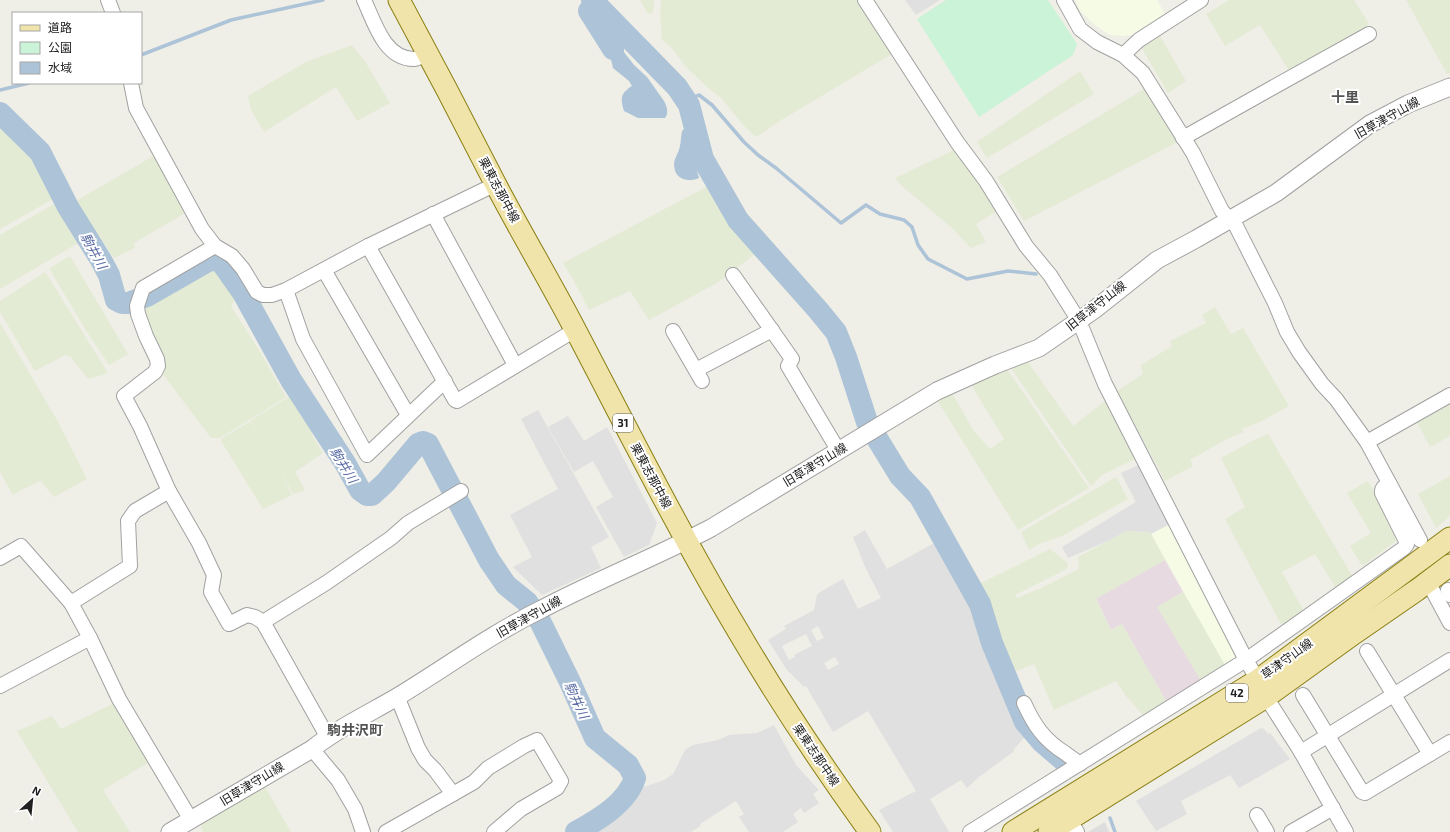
<svg xmlns="http://www.w3.org/2000/svg" width="1450" height="832" font-family="'Exo 2','Noto Sans JP',sans-serif">
<style>
.residential{fill:#ddd}
.industrial{fill:#e7dae1}
.education{fill:#f5fbe4}
.farmland{fill:#e4ebd5}
.park{fill:#caf3d7}
.parking{fill:#e0e0e0;fill-rule:evenodd}
.water{fill:#adc3d7}
.lines{fill:none;stroke-linecap:round;stroke-linejoin:round}
.stream{stroke:#adc3d7;stroke-width:3.5}
.river{stroke:#adc3d7;stroke-width:22}
.minor-casing{stroke:#a1a1a1;stroke-width:16}
.tertiary-casing{stroke:#a1a1a1;stroke-width:19}
.primary-casing{stroke:#897f12;stroke-width:23}
.minor{stroke:#fff;stroke-width:14}
.tertiary{stroke:#fff;stroke-width:17}
.primary{stroke:#f1e4aa;stroke-width:21}
.labels{text-anchor:middle;stroke-width:4;stroke-linejoin:round;paint-order:stroke}
.shield{fill:#fff;stroke:#636363;stroke-width:1}
.shield-label{font-size:11px;font-weight:bold;fill:#202020}
.street-label{font-size:12px;fill:#202020;stroke:#fff}
.water-label{font-size:13px;font-style:italic;fill:#576aa4;stroke:#fff}
.quarter-label{font-size:14px;font-weight:bold;fill:#535353;stroke:#fff}
</style>
<rect width="100%" height="100%" fill="#efeee7"/>
<path class="residential" d="M1105,822l4,10h-21z"/>
<path class="industrial" d="M1165,560l18,32 -25,15 43,74 -35,20 -44,-77 -11,6 -15,-32z"/>
<g class="education">
<path d="M1075,0h82l9,16 -29,18 -14,2 -13,-1 -14,-9 -15,-14z"/>
<path d="M1170,524l69,135 -13,8 -75,-133z"/>
</g>
<g class="farmland">
<path d="M640,0h14l-1,13 -5,1z"/>
<path d="M661,0h197l34,54 -109,65 -27,18 -11,-10 -24,-29 -14,-11 -22,-21 -14,-19 -9,-7 -2,-25z"/>
<path d="M1229,0h125l14,22 -1,6 -77,44 -30,-47 -35,21 -19,-32z"/>
<path d="M1406,0h44v73l-3,1z"/>
<path d="M1159,34l27,47 -18,12 -28,-48z"/>
<path d="M352,45l14,18 24,40 -33,18 -21,-34 -72,45 -13,-22 -3,-14 58,-34z"/>
<path d="M1080,71l14,23 -107,64 -10,-16z"/>
<path d="M1146,88l34,53 -156,80 -27,-44z"/>
<path d="M0,125l21,20 12,15 2,-1 20,39 -55,31z"/>
<path d="M954,150l28,35 15,26 -21,13 10,18 -15,6 -19,-20 -50,-42 -7,-8z"/>
<path d="M155,155l32,57 -53,31 1,5 -21,10 -38,-57z"/>
<path d="M710,185l24,37 25,29 -42,32 -68,37 -19,-29 -41,19 -16,-31 -10,-16z"/>
<path d="M54,204l24,39 -78,46v-54z"/>
<path d="M70,256l58,98 -19,11 -22,-33 -37,-62v-2z"/>
<path d="M210,269h4l22,30 -5,7 28,44 27,47 -66,41h-9l-49,-65 -19,-65z"/>
<path d="M45,272l9,14 54,87 -20,6 -17,-22 -6,-2 -30,16 -35,-59v-11z"/>
<path d="M1215,307l16,27 12,-6 46,78 -29,16 -18,7 2,3 -19,8 -35,20 3,6 -28,15 -48,-90 26,-17 -2,-9 31,-19 -2,-5 36,-18 -4,-8z"/>
<path d="M0,323l57,97 30,59 -33,18 -13,-16 -18,8 -10,6 -13,-23z"/>
<path d="M1028,362l45,64 32,-25 30,58 -33,16 -11,11 -80,-118z"/>
<path d="M1007,369l82,119 -71,42 -81,-130 15,-7 22,38 16,18 14,-10 -34,-56z"/>
<path d="M295,393l23,36 -7,5 12,19 -28,19 10,18 -12,4 -42,-74z"/>
<path d="M1450,398v38l-20,11 -15,-28z"/>
<path d="M251,421l27,46 14,28 -29,14 -42,-68 1,-3z"/>
<path d="M1268,434l85,143 -16,13 -22,-36 -33,18 23,41 -22,15 -58,-109 20,-12 -24,-49 31,-17z"/>
<path d="M1450,476v40l-14,12 -18,-34z"/>
<path d="M1116,477l12,22 -66,37 -23,8 -10,6 -8,-18z"/>
<path d="M1368,481l32,57 -36,27 -3,-1 -11,-18 21,-13 -24,-40z"/>
<path d="M1126,531l24,1 15,28 -69,39 15,31 11,-6 44,77 -23,14 -17,-19 -10,-15 -62,29 -20,-46 -22,9 -33,-89 71,-35 18,14 -1,6 -52,26 2,3 22,-9 40,-20 -1,-12z"/>
<path d="M1183,592l43,75 -25,14 -44,-74z"/>
<path d="M116,702l35,59 -48,29 27,42h-52l-61,-101 35,-15 9,13z"/>
<path d="M264,785l27,47h-88l-3,-9z"/>
</g>
<path class="park" d="M946,0h102l29,44 -4,11 -94,62 -62,-98z"/>
<g class="parking">
<path d="M905,0h35l-24,15z"/>
<path d="M538,410l71,127 -18,10 10,21 -59,27 -29,-28 19,-10 -22,-42 48,-26 -37,-70z"/>
<path d="M568,416l16,25 23,-14 50,96 -8,22 -25,12 -28,-50 17,-10 -20,-36 -19,11 -26,-45z"/>
<path d="M1139,465l31,59 -19,10 -1,-2 -24,-1 -18,10 -40,17 -6,-11 74,-45 -15,-29z"/>
<path d="M865,530l22,39 51,-28 33,61 3,-1 14,44 32,78 8,10 -13,15 -2,4 -34,25 -12,11 -6,-8 -31,19 19,33h-56l-14,-22 37,-19 -48,-80 -35,21 -27,-46 -2,1 -17,-17 -19,-30 18,-11 -2,-3 30,-16 3,-15 3,-3 23,-13 15,30 23,-11 -15,-29 -13,-32zM818,626l6,12 -7,3 -6,-11zM806,634l6,12 -18,9 1,2 -6,3 -7,-14zM835,657l4,7 -11,6 -4,-7z"/>
<path d="M774,725l22,40 23,25 -6,4 6,9 -15,10 -3,-5 -8,6 5,8 -15,10h-34l-10,-15 5,-3 -8,-13 -36,23v2l-9,6h-101l25,-18 14,-12 11,-15h4l20,-7 9,-6 12,-24 8,-5 25,-5 11,-5 28,-2z"/>
<path d="M1261,728l3,1 4,5 2,-1 20,26 -51,29 -9,-13 -49,26 6,13 -31,17 -20,-30z"/>
</g>
<g class="water">
<path d="M620,47l14,18 13,12 17,24c3,5 5,13 1,17h-27l-14,-7c-2,-7 -5,-16 3,-21 1,-2 3,-3 5,-4l-3,-5 -16,-13 -4,-17z"/>
<path d="M684,129l2,1 13,48c-12,5 -25,1 -25,-14 0,-5 5,-12 6,-18 1,-5 1,-10 2,-15z"/>
</g>
<g class="lines">
<g class="stream">
<path d="M141,55l90,-35 92,-20"/>
<path d="M0,90l29,-7"/>
<path d="M687,100l12,-5 13,10 32,37 14,13 18,13 65,55 25,-18 14,9 24,6 8,7 6,18 10,14 39,20 41,-8 28,3"/>
<path d="M1110,818l5,14"/>
</g>
<g class="river">
<path d="M592,0l85,87 12,18 14,54 35,61 80,90 18,22 10,25 21,65 33,54 20,21 60,107 12,39 33,79 17,20 28,24"/>
<path d="M589,11l24,38"/>
<path d="M0,113l40,39 28,55 33,53 8,15 7,25 6,3h6l19,-7 61,-35 11,-2 24,34 48,87 54,83 15,27 7,5h5l14,-13 32,-38 5,-2 5,2 61,116 17,25 21,17 13,19 30,61 25,56 33,27 7,13c-8,25 -37,42 -59,54"/>
</g>
<g class="minor-casing">
<g id="minor">
<path d="M108,0l5,13"/>
<path d="M364,0c10,21 20,59 50,59 4,0 10,-4 14,-6"/>
<path d="M865,0l92,142 29,39 40,65 24,29 29,46 26,63 141,276 12,20 8,17 35,55 45,80"/>
<path d="M1064,0l16,29 17,13 26,13 20,18 50,80 29,58 14,15 39,77 12,29 12,20 23,32 14,15 31,43 53,98"/>
<path d="M1123,55l16,-15 62,-40"/>
<path d="M131,83l5,25 66,121 13,17 17,10 11,13 14,23 6,3h9l14,-5 82,-44 128,-62"/>
<path d="M1183,138l80,-45 106,-59"/>
<path d="M433,214l82,151"/>
<path d="M215,246l-72,42 -6,18 1,8 8,22 11,23 1,7 -3,6 -31,24 16,30 29,65 30,52 15,32 -3,17 18,32 18,-9 8,2 8,5 64,114"/>
<path d="M368,246l87,154 2,1 118,-71"/>
<path d="M324,270l84,145"/>
<path d="M733,275l59,84 -4,7 50,84"/>
<path d="M286,290l17,49 64,116 78,-74"/>
<path d="M673,331l29,50"/>
<path d="M696,370l76,-40"/>
<path d="M1367,442l83,-47"/>
<path d="M0,558l21,-12 50,57 19,35 29,61 72,121"/>
<path d="M1428,582l22,41"/>
<path d="M1448,590l2,5"/>
<path d="M71,603l59,-37 -2,-45 7,-10 34,-20"/>
<path d="M263,622l63,-39 65,-45 17,-15 53,-32"/>
<path d="M1367,651l63,103"/>
<path d="M0,686l90,-48"/>
<path d="M1303,695l59,97 3,1 85,-51"/>
<path d="M397,696l21,52 7,12 10,10 18,24 21,-12 14,-14 36,-22 13,-6 24,41 -4,7 -36,21 -27,23"/>
<path d="M1024,703c10,22 20,37 41,50 5,4 10,7 15,11"/>
<path d="M312,749l26,31 17,29 8,23"/>
<path d="M1301,752l149,-92"/>
<path d="M1257,815l10,17"/>
<path d="M1069,820l8,12"/>
<path d="M386,832l67,-38"/>
<path d="M970,832l276,-172 158,-112 3,-4 -2,-5 -23,-46c-1,-5 3,-7 7,-10"/>
<path d="M1291,832l42,-24"/>
</g>
</g>
<g class="tertiary-casing">
<path id="tertiary" d="M170,832l142,-83c26,-21 56,-35 85,-52 48,-29 94,-63 145,-88 55,-29 114,-52 169,-81l226,-137 58,-26 44,-17 55,-38 63,-50 39,-21 80,-46 94,-69 38,-20 42,-17"/>
</g>
<g class="primary-casing">
<g id="primary">
<path d="M399,0c33,61 65,122 96,183 26,50 55,98 81,148 53,101 104,203 162,300 41,70 85,136 132,201"/>
<path d="M1013,832l245,-152 192,-142"/>
<path d="M1049,832l217,-135 86,-62 65,-45 33,-25"/>
</g>
</g>
<use href="#minor" class="minor"/>
<use href="#tertiary" class="tertiary"/>
<use href="#primary" class="primary"/>
</g>
<g class="labels">
<g class="shield">
<rect x="613" y="414" width="20" height="18" rx="3"/>
<rect x="1226" y="684" width="22" height="18" rx="3"/>
</g>
<g class="shield-label">
<text x="623" y="427">31</text>
<text x="1237" y="697">42</text>
</g>
<g class="street-label">
<text transform="translate(1387 118) rotate(-29)" y="4">旧草津守山線</text>
<text transform="translate(499 190) rotate(62)" y="4">栗東志那中線</text>
<text transform="translate(1096 306) rotate(-38)" y="4">旧草津守山線</text>
<text transform="translate(815 465) rotate(-31)" y="4">旧草津守山線</text>
<text transform="translate(651 476) rotate(62)" y="4">栗東志那中線</text>
<text transform="translate(529 617) rotate(-29)" y="4">旧草津守山線</text>
<text transform="translate(1287 659) rotate(-36)" y="4">草津守山線</text>
<text transform="translate(816 755) rotate(56)" y="4">栗東志那中線</text>
<text transform="translate(252 784) rotate(-31)" y="4">旧草津守山線</text>
</g>
<g class="water-label">
<text transform="translate(94 251) rotate(61)" y="5">駒井川</text>
<text transform="translate(344 465) rotate(58)" y="5">駒井川</text>
<text transform="translate(577 700) rotate(65)" y="5">駒井川</text>
</g>
<g class="quarter-label">
<text x="1345" y="102">十里</text>
<text x="355" y="735">駒井沢町</text>
</g>
</g>
<rect x="12" y="12" width="130" height="72" fill="#ffffff" stroke="#a6a6a6"/>
<rect x="20" y="25" width="20" height="6" fill="#f1e4aa" stroke="#a6a6a6"/>
<text x="48" y="32" font-size="12" fill="#202020">道路</text>
<rect x="20" y="42" width="20" height="12" fill="#caf3d7" stroke="#a6a6a6"/>
<text x="48" y="52" font-size="12" fill="#202020">公園</text>
<rect x="20" y="62" width="20" height="12" fill="#adc3d7" stroke="#a6a6a6"/>
<text x="48" y="72" font-size="12" fill="#202020">水域</text>
<g transform="translate(32 800) rotate(27)" stroke="#ffffff" stroke-width="3" paint-order="stroke">
<path d="M0-3L7 15L0 10L-7 15Z" fill="#202020"/>
<text y="-6" font-size="11" font-weight="bold" text-anchor="middle" fill="#202020">N</text>
</g>
</svg>
